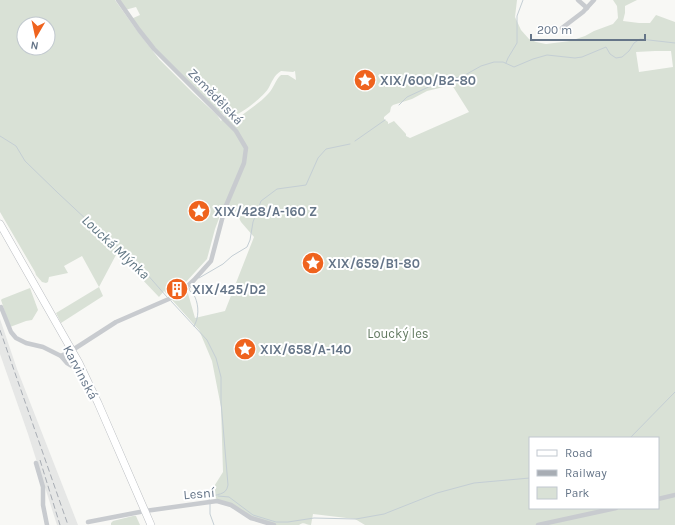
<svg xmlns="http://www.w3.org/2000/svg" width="675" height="525" font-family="Karla,sans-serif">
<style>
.built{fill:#e6e7e6}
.green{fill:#d9e1d6;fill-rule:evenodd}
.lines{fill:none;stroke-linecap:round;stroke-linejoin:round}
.stream{stroke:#c4ced4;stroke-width:1}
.primary-casing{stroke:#bbbec2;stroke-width:8}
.street{stroke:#c8cbcf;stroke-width:4.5}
.primary{stroke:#fff;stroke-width:7}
.rail{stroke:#a8adb4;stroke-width:1;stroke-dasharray:6 3;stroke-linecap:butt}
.labels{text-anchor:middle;stroke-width:4;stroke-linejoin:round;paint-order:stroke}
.poi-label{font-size:13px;font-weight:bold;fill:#657588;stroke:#fff;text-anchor:start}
.street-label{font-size:13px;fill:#657588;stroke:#fff}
.park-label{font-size:13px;fill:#637a61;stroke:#fff}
.water-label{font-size:14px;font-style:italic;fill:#617784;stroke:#fff}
</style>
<rect width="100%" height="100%" fill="#f8f8f5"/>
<path class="built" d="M0,319l17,50 61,156h-21l-29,-91 -28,-80z"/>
<g class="green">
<path d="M0,0h115l23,32 21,27 34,34 24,22 4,6 4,-5 -8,-6 -54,-53 -32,-38 9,-4 -4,-8 -11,3 -7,-10h399l-2,17 6,13 8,9 7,3 10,2 24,-3 15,-5 9,-5 19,-7 5,-6 -1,-12 -4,-6h24l-12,6v7l-2,8 16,2h11l6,-8 19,7v503h-310l-10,-6 -42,-5 -2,11c-5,0 -7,-4 -12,0h-24l-19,-5 -25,-15 -14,-4 -4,-13 10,-16 -2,-65 -9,-46 -13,-31 -35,-39 -5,6 -42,-44 -18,34 4,9 -42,27 -5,-10 43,-26 -17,-31 -18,10 4,7 -19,4 -1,5 -2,1 -4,-1 -6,-7 -1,-3 -35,-60zM24,24h24v24h-24zM655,51h16l2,16 -34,5 -3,-20zM281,71l12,1 2,-1 1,9 -8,-5h-7c-6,5 -7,13 -13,19 -8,9 -19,15 -28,23l-2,5 -8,-5c10,-2 32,-19 38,-28 4,-7 6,-14 13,-18zM452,85l17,27 -59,26 -4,-2v-2l-12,-13 -6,3v-2l-4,-3v-2l6,-5 1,-5 2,-2 19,-6 15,-8zM231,208l5,4 5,10 13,15 -29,74 -30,7 -10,-35 22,-24 8,-30 6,-16zM530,438h128v70h-128z"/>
<path d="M30,288l8,22 -6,10 -6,1 -16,6 -9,-27 1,-1z"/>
<path d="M133,516h3l4,9h-29v-2l2,-2z"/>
</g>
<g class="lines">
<g class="stream">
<path d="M506,63l2,-5 9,-15v-27l6,-16"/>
<path d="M399,105l8,-8 28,-13 30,-9 16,-9 13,-4h9l11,5 19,-8 14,-4 28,3 7,-1 24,-10 4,7 6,4 6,-1 7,-6 5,-8 6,-4 35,4"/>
<path d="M0,136l16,10 9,15 33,32 46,43 27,20 36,41"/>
<path d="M355,141l30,-21"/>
<path d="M199,278l24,-14 9,-8 15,-9 3,-7 3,-18 8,-21 16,-12 29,-4 12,-27 8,-9 24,-5"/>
<path d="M171,301l36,39 9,18 5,19v25l7,83c-2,12 -12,7 -19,14l1,2"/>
<path d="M194,326c5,-8 5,-20 1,-29 -2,-4 -5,-5 -6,-8l5,-6"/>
<path d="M630,438l45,-46"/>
<path d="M218,496l11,1 24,18 23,7h12l26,-4 42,1 28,-5 53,-21 37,-10 56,-5"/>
<path d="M210,504v10l4,11"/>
</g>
<g class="primary-casing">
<path id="primary" d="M0,224l79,139 19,40 53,122"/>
</g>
<g class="street">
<path d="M578,0l9,8"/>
<path d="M562,28l21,-16 11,-12"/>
<path d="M1,307l10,25 5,6 10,5 17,4 18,9 10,-5 45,-29 62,-27 16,-15 17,-19 14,-53 19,-45 2,-15 -10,-17 -82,-82 -15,-19 -21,-30"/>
<path d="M61,356l6,7 5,3 7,-3"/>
<path d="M36,463l7,24v18l4,20"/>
<path d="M658,499l17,-4"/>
<path d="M88,522l57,-11 72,-10 14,4 20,13 23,7"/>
<path d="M538,525l78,-17"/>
</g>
<use href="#primary" class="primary"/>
<g class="rail">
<path d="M0,330l68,195"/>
<path d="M40,460l20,65"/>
</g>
</g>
<defs>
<g id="sight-disc" transform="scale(1.15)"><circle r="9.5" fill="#ef631e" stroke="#fff"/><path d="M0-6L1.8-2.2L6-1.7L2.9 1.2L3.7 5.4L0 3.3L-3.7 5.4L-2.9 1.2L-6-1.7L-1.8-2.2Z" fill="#fff"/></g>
<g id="building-disc" transform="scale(1.15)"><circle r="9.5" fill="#ef631e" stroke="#fff"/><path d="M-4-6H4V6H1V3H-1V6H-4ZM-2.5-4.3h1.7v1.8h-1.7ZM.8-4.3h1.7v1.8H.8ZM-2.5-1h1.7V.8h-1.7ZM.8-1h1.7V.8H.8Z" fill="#fff"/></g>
</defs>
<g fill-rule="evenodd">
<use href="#sight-disc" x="365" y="80"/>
<use href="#sight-disc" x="199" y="211"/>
<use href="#sight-disc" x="313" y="263"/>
<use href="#building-disc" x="177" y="289"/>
<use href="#sight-disc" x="245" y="349"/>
</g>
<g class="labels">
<g class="poi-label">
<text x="380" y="85">XIX/600/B2-80</text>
<text x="214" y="216">XIX/428/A-160 Z</text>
<text x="328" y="268">XIX/659/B1-80</text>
<text x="192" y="294">XIX/425/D2</text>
<text x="260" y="354">XIX/658/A-140</text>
</g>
<g class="street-label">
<text transform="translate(216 96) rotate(46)" y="5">Zemědělská</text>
<text transform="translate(81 372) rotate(62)" y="5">Karvinská</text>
<text transform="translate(199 493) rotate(-5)" y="5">Lesní</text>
</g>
<g class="park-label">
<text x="398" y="338">Loucký les</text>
</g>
<g class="water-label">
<text transform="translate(116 247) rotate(43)" y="5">Loucká Mlýnka</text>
</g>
</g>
<rect x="529" y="437" width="130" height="72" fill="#ffffff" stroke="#c1c8cf"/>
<rect x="537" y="450" width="20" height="6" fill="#ffffff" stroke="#c1c8cf"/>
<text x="565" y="457" font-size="12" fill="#657588">Road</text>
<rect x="537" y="470" width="20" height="6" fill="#a8adb4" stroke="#c1c8cf"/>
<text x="565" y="477" font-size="12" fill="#657588">Railway</text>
<rect x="537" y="487" width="20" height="12" fill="#d9e1d6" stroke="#c1c8cf"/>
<text x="565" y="497" font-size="12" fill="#657588">Park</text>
<g transform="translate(36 36) rotate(189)"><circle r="19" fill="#ffffff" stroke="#c1c8cf"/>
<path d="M0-3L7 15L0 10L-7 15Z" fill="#ef631e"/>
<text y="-6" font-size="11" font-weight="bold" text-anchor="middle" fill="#657588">N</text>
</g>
<path d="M531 34v6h114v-6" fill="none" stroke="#657588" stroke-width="2"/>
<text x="537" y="34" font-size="12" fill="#657588" stroke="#ffffff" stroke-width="3" paint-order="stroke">200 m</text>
</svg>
